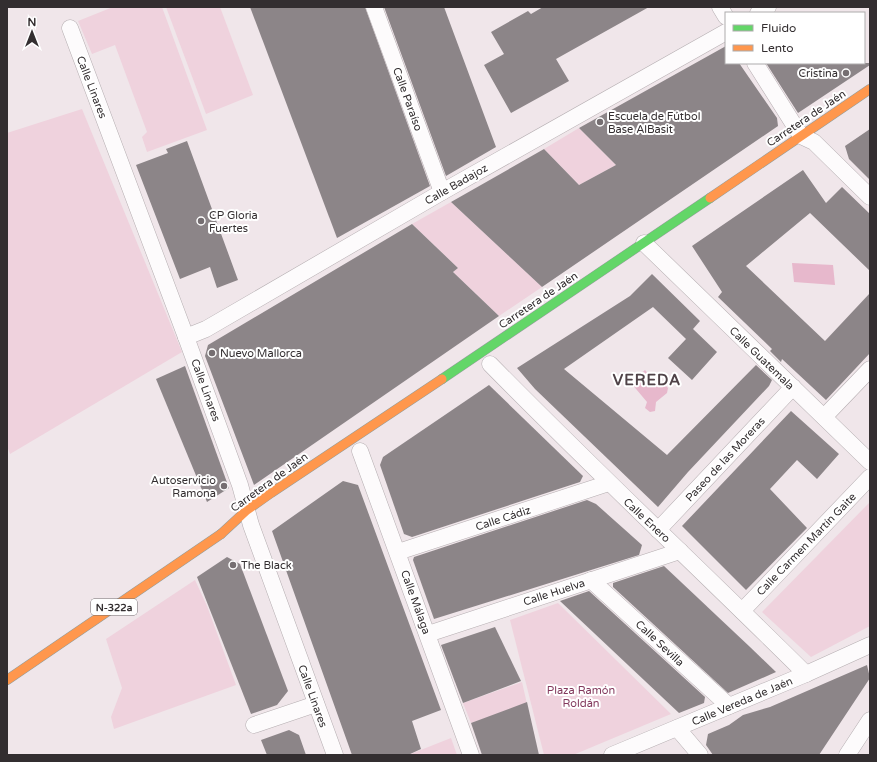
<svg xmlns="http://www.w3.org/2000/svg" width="877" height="762" font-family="'Varela Round',sans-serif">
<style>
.green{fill:#efd2dd}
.water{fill:#e7b8cc}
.building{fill:#8c8588}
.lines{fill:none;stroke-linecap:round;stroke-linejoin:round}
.street-casing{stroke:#b5aeb1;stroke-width:17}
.fast-casing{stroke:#949e9c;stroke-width:10}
.slow-casing{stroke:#949e9c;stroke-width:10}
.street{stroke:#fdfbfc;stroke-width:16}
.fast{stroke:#63d668;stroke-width:9}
.slow{stroke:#ff974d;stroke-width:9}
.poi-dot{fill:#756e71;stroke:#fff;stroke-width:1.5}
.labels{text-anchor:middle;stroke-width:4;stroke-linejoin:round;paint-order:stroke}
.shield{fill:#fff;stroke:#706d6e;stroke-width:1}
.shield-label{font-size:10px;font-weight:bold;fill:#332e30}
.poi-label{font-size:11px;fill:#332e30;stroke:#fff;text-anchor:start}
.street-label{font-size:11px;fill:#332e30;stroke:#fff}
.park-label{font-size:11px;fill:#83395d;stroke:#fff}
.district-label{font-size:15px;font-weight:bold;letter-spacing:1px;fill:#4f4247;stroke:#fff}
</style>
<rect width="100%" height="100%" fill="#f0e6ea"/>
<g class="green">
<path d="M113,7h49l45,123 -60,22 -5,-15 5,-5 -32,-87 -23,9 -14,-33z"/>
<path d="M166,7h54l33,88 -47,19z"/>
<path d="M82,109l100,243 -172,102 -3,-8v-313z"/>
<path d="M579,128l37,37 -37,20 -35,-36z"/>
<path d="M451,202l91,85 -43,29 -46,-44 5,-4 -46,-44z"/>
<path d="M870,502v124l-59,31 -49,-45z"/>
<path d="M195,580l12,26 29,79 -122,44 -3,-12 11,-29 -16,-49z"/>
<path d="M558,603l113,111 -98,41h-29l-34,-135z"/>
<path d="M522,682l5,22 -56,19 -8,-20z"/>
<path d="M451,738l6,17h-49z"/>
</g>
<g class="water">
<path d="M792,263l41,2 2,20 -41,-3z"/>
<path d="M645,370l11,13 8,1 4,4 -1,5 -11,9 -1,9 -5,1 -5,-4 2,-6 -16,-19z"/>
</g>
<g class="building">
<path d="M250,7h115l65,179 -93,52z"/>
<path d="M384,7h60l49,132 3,8 -50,29z"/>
<path d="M543,7h106l-93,52 13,22 -58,32 -27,-48 20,-11 -13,-22 37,-21 3,3z"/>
<path d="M726,46v17h13l38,55 1,8 -236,161 -91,-85 93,-53 35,36 37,-20 -37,-37z"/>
<path d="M766,63h104v2l-72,48z"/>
<path d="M870,129v51l-21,-21 -4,-13z"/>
<path d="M187,141l51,139 -21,8 -7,-21 -30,12 -44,-114 32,-12 -2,-4z"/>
<path d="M803,170l23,33 16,-16 28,27v57l-60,-58 -64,53 79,75 45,-48v60l-44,47 -44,-41 -1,3 -11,-11 2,-2 -54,-52 4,-5 -30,-46z"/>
<path d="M412,224l46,44 -5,4 46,44 -245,169 -49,-129 3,-11z"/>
<path d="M652,274l48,47 -7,8 24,23 -25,28 -24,-22 18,-19 -33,-32 -89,62 103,86 89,-90 16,15 -3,6 -81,86 -30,35 -123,-118 -18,-21 113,-72z"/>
<path d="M185,366l44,122 -22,14 -51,-123z"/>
<path d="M489,385l94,91 -3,6 -168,55 -8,-3 -24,-69 3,-8z"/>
<path d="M791,411l48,43 -22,25 -20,-19 -27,29 37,39 -61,62 -64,-64z"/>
<path d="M343,481l15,4 83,225 -29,11 9,28 -13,6h-56l-80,-224z"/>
<path d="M587,500l9,4 46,41 -3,10 -205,64 -21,-59 1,-3z"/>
<path d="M227,557l13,7 48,127 -11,14 -26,9 -54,-137z"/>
<path d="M664,566l86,81 26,25 -48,21 -115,-106v-4z"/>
<path d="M589,591l116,106 -1,6 -25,10 -119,-112z"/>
<path d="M495,627l26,54 -58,22 -22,-58z"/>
<path d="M867,665l3,13 -51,77h-106l-7,-10 2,-11 21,-9 14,-10 27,-8z"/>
<path d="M527,702l12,53h-57l-11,-32z"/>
<path d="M289,730l10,5 7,20h-39l-6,-15z"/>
</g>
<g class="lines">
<g class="street-casing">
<g id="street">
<path d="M374,7l68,185"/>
<path d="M720,7l6,10"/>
<path d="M758,13l10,-6"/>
<path d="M70,28l116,309 54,148 11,40 84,230"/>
<path d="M755,63l46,73 13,6 56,55"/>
<path d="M644,243l226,219"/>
<path d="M186,337l20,-8 236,-137 284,-160"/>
<path d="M490,364c103,105 211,206 316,310"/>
<path d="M824,417l46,-48"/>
<path d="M360,451l111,304"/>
<path d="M658,530l135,-143"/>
<path d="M398,552l211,-69"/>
<path d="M591,580l138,126"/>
<path d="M742,611l128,-134"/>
<path d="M428,634l252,-83"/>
<path d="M254,725l62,-21"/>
<path d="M677,728l23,27"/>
<path d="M612,755l194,-81 64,-29"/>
<path d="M847,755l23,-35"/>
</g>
</g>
<g class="fast-casing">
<path id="fast" d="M442,379l268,-181"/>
</g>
<g class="slow-casing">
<g id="slow">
<path d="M710,198l160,-109"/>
<path d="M221,534l26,-24 24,-17 171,-114"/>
<path d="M7,680l214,-146"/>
</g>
</g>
<use href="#street" class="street"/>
<use href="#fast" class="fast"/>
<use href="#slow" class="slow"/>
</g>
<g class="poi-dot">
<circle cx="846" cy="73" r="4"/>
<circle cx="600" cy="122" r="4"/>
<circle cx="201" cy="221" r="4"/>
<circle cx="212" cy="353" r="4"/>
<circle cx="224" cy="486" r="4"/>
<circle cx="233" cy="565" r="4"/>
</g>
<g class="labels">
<rect class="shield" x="91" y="599" width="46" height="16" rx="3"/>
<g class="shield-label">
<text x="114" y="611">N-322a</text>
</g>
<g class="poi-label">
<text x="838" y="77" text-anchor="end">Cristina</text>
<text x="608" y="120">Escuela de Fútbol<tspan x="608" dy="13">Base AlBasit</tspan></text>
<text x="209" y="219">CP Gloria<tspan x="209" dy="13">Fuertes</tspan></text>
<text x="220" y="357">Nuevo Mallorca</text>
<text x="216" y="484" text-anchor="end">Autoservicio<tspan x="216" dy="13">Ramona</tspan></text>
<text x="241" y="569">The Black</text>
</g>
<g class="street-label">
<text transform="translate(92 87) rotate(69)" y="4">Calle Linares</text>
<text transform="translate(408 99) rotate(70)" y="4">Calle Paraíso</text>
<text transform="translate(806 118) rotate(-34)" y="4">Carretera de Jaén</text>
<text transform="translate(456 184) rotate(-30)" y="4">Calle Badajoz</text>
<text transform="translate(538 300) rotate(-34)" y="4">Carretera de Jaén</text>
<text transform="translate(762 358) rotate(44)" y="4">Calle Guatemala</text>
<text transform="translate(206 390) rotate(70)" y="4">Calle Linares</text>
<text transform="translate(725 459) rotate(-47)" y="4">Paseo de las Moreras</text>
<text transform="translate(269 482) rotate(-36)" y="4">Carretera de Jaén</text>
<text transform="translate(503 518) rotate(-18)" y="4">Calle Cádiz</text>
<text transform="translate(647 520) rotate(43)" y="4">Calle Enero</text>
<text transform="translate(806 544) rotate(-46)" y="4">Calle Carmen Martín Gaite</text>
<text transform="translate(554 592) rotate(-18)" y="4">Calle Huelva</text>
<text transform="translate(416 602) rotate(70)" y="4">Calle Málaga</text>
<text transform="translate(660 643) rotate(43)" y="4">Calle Sevilla</text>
<text transform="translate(313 696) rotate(70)" y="4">Calle Linares</text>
<text transform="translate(742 701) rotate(-23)" y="4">Calle Vereda de Jaén</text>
</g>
<g class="park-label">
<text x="581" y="694">Plaza Ramón<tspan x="581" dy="13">Roldán</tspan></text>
</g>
<g class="district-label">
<text x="647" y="385">VEREDA</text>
</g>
</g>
<rect width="877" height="762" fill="none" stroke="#332e30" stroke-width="16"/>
<rect x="725" y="12" width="140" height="52" fill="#ffffff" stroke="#adabac"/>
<rect x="733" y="25" width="20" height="6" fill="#63d668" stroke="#adabac"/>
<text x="761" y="32" font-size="12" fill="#332e30">Fluido</text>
<rect x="733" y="45" width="20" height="6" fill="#ff974d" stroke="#adabac"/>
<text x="761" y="52" font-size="12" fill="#332e30">Lento</text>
<g transform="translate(32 32)" stroke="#ffffff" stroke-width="3" paint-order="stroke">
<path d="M0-3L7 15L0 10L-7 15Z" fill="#332e30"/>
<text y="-6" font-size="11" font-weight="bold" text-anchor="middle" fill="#332e30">N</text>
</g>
</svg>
